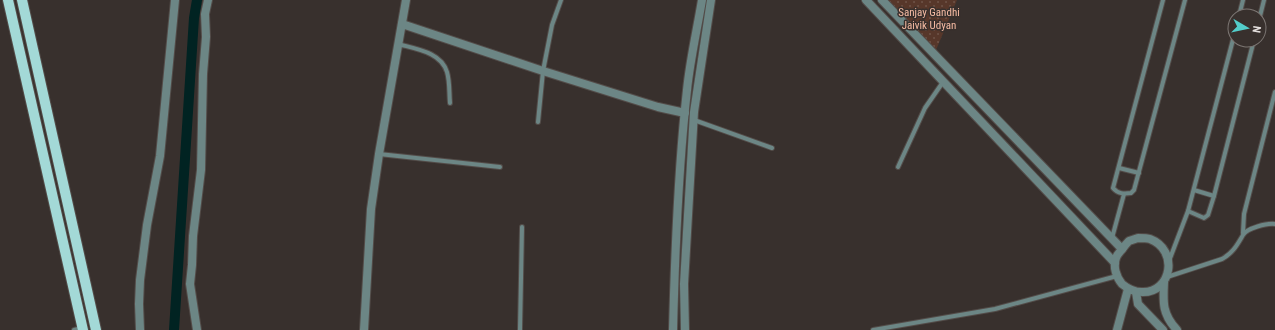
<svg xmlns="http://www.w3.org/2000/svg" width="1275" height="330" font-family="'Roboto Condensed',sans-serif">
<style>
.green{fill:url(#green-dots)}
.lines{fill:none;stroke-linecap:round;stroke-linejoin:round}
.canal{stroke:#012322;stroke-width:10}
.service-casing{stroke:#534c49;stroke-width:6}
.minor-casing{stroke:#534c49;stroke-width:10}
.tertiary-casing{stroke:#534c49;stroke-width:10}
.primary-casing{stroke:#534c49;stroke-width:12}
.service{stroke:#6c8685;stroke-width:4}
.minor{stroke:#6c8685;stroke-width:8}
.tertiary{stroke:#6c8685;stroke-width:8}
.primary{stroke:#a3d9d7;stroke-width:10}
.labels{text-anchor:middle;stroke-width:3;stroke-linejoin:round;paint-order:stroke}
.park-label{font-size:11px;fill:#f6bba3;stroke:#38302d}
</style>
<defs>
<pattern id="green-dots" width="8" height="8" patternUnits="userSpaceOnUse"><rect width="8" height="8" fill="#57372a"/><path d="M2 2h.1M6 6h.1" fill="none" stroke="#6f5448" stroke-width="1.8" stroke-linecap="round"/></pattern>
</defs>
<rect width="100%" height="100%" fill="#38302d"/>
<path class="green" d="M887,0h70l-21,50z"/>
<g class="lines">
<path class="canal" d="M174,330l20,-312 3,-18"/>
<g class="service-casing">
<g id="service">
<path d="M1163,0l-50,188c5,6 11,6 18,5l3,-3 51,-190"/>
<path d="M1239,16l4,-16"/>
<path d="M1259,20l5,-20"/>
<path d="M398,44c18,5 43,8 49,28 3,10 2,21 3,31"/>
<path d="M694,120l78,28"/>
<path d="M538,122l5,-51 9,-46 9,-25"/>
<path d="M379,154l121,13"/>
<path d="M898,167l27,-59 18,-26"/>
<path d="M1119,168l20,5"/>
<path d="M1194,190l20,6"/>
<path d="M1188,211l16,7 4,-3 6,-19 40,-156"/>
<path d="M1243,233l1,-19 31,-122"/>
<path d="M1112,238l12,-44"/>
<path d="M1169,261l19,-50 47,-179"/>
<path d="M1167,277l55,-18c11,-6 15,-14 21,-24 4,-7 24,-12 32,-11"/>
<path d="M74,330l8,-2"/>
<path d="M520,330l2,-103"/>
<path d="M873,330l122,-21 122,-33"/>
</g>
</g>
<g class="minor-casing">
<g id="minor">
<path d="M402,24l141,47 115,36 27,6"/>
<path d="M140,330l-1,-26 1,-24 7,-55 13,-69 15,-156"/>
<path d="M197,330l-7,-46 2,-19 1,-29 8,-66 2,-96 3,-37 -1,-23 3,-14"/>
</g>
</g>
<g class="tertiary-casing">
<g id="tertiary">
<path d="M866,0l249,263"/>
<path d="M882,0l240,249"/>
<path d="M1138,238c4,0 9,0 12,1 29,11 22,54 -8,53 -8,0 -14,-3 -20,-8 -6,-7 -9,-18 -6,-26 1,-4 5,-7 7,-10 2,-3 4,-5 6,-7 3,-1 6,-2 9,-3z"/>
<path d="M1164,282c-1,20 -2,32 13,48"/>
<path d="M1136,292l2,12 25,26"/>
<path d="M364,330l7,-121 8,-55 27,-154"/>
<path d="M673,330c2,-80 5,-160 14,-240 3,-30 10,-60 15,-90"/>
<path d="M685,330l-1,-46 10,-172 17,-112"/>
<path d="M1117,330l11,-41"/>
</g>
</g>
<g class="primary-casing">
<g id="primary">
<path d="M8,0l75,330"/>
<path d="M22,0l74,330"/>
</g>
</g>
<use href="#service" class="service"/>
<use href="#minor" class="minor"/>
<use href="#tertiary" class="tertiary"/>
<use href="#primary" class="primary"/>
</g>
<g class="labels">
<g class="park-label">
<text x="929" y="16">Sanjay Gandhi<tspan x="929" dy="13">Jaivik Udyan</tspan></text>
</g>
</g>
<g transform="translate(1247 28) rotate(99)"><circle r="19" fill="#38302d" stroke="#7c7673"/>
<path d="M0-3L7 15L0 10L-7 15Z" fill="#53cdca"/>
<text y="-6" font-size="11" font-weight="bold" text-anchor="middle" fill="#e3dedc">N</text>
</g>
</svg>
